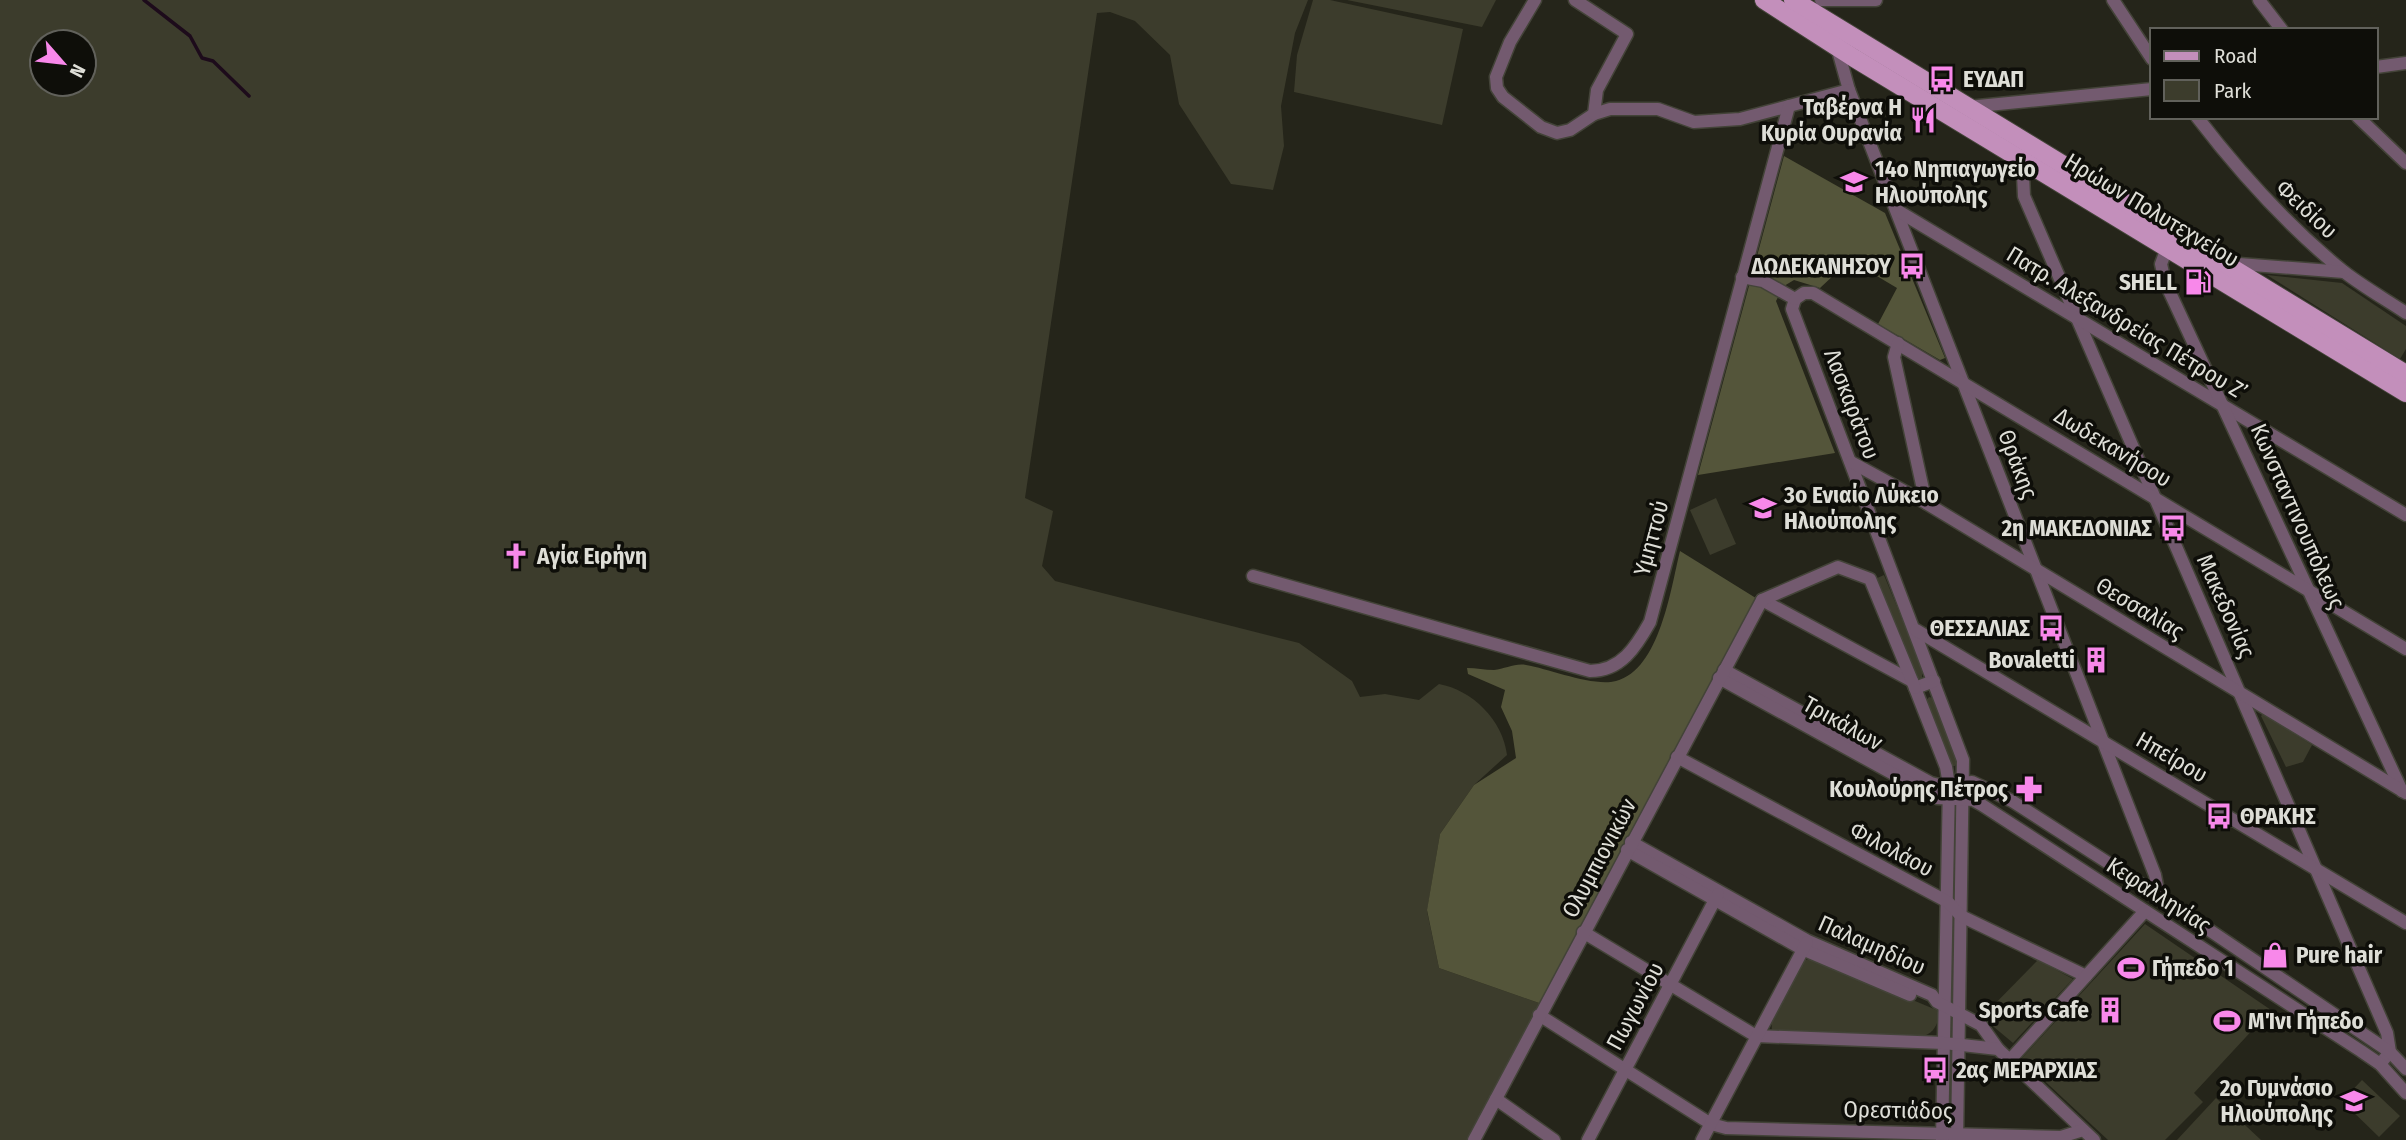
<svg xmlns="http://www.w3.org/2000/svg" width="2406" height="1140" font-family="'Fira Sans Condensed',sans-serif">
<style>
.green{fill:#3c3c2c;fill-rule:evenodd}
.forest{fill:#54553a}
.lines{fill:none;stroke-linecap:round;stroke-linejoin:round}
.stream{stroke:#1d0b1b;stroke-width:3.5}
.street-casing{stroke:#434338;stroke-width:15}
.primary-casing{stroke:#434338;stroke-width:20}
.street{stroke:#735a6f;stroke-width:12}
.primary{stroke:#c38fbb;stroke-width:18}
.labels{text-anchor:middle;stroke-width:7;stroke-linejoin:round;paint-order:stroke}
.poi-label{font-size:23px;font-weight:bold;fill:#deded7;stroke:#0e0e09;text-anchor:start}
.street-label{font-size:23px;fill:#deded7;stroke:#0e0e09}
</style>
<rect width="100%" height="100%" fill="#25251a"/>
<g class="green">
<path d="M0,0h1308l-13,33 -14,73 3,40 -11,44 -42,-6 -52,-80 -9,-49 -35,-34 -25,-9 -13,1 -72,485 28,13 -11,55 13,15 244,62 53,38 8,16 25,-3 34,6 20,-16c33,6 64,36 68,71l-33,30 -34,49 -13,77 12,57 103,36 -73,136h-1469zM42,42h42v42h-42z"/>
<path d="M1313,0h17l133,29 -21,96 -148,-33 3,-37z"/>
<path d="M1347,0h149l-14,27z"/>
<path d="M2267,275l75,8 64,43v23l-6,10z"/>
<path d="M1716,498l20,46 -26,11 -20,-45z"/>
<path d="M1884,575l38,93v11l-5,-1 -42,-99z"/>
<path d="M1929,697l4,1 24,64 -2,4h-4l-25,-65z"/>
<path d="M2263,714l49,31 -9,17 -17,5 -25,-51z"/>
<path d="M2145,924l126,86 -77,83 9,9 -38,38h-57l-87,-81z"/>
<path d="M1814,959l125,52c-1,12 -3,20 -15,25l-152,-4c-3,-23 19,-54 33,-72z"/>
<path d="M2038,960l35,19 -60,64 -31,-26z"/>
<path d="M1949,1052h4l-3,74 -2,-1z"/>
<path d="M2362,1080l38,36 -21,21 -37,-36z"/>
<path d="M2216,1098l45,42h-84z"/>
</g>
<g class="forest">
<path d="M1784,156l101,57 60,145 -5,2 -62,-36 19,-36 -47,-28 -30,28 -26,-8 -10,6 -8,15 59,152 -137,22z"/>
<path d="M1680,551l79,49 -217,404 -103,-36 -12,-58 13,-76 34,-49 42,-27 -4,-27 -11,-24 4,-17 -37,-16 -1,-6c9,0 18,2 27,2 11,-1 21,-7 32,-5 24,4 67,22 90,16 44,-11 55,-94 64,-130z"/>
</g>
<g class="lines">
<path class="stream" d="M144,0l46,36 12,22 11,3 36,35"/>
<g class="street-casing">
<g id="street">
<path d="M1535,0l-25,42 -14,35 1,11 6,9 38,30 16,6 13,-3 24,-16 16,-5h48l36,13 46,-3 49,-13"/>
<path d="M1575,0l52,34 -30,56 -3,24"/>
<path d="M1821,0h55"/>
<path d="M2113,0l39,59"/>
<path d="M2259,0l23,30"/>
<path d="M1837,47l12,43 306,785 4,21"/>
<path d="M2376,67l30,-4"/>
<path d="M1968,107l184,-18"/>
<path d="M2197,117c43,56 91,109 146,154 19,15 42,28 63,42"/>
<path d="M2358,117l48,46"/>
<path d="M2030,164l-7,11 1,21 363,837 3,19 -10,12"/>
<path d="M1898,211l508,304"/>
<path d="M2167,248l-6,16 4,18 237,509"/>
<path d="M2226,263l118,9"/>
<path d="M1742,277l21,4 32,18"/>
<path d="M1795,299l-3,10 171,451 -6,380"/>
<path d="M1795,299l9,-6h9l593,356"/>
<path d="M1898,343l-4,14 32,146"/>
<path d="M1851,462l75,41 480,290"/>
<path d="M1253,576l337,95c31,0 46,-24 60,-49l139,-516 60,-16"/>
<path d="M1762,600l150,81"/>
<path d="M1916,630l490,293"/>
<path d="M1724,670l207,113 8,2 33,-3 40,19 132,85 246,166 16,17"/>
<path d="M1719,678l218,120 36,2 9,5 379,246 19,13 26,29"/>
<path d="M1934,681l-19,7 31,79 3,18 -7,355"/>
<path d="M1677,757l271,145 13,14 125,60"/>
<path d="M1631,842l177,99 124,54 5,7 44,23 17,24"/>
<path d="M1627,850l175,99 108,46"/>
<path d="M1583,932l173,104 188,7 54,6 96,91"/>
<path d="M1539,1015l172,109 15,4 335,9 22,-7"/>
<path d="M2009,1061l136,-150"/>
<path d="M1496,1099l58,41"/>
<path d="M1474,1140l288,-540 76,-33 32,12 45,109"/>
<path d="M1588,1140l130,-246"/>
<path d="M1702,1140l105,-198"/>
</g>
</g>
<g class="primary-casing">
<g id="primary">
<path d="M1764,0l90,58 552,335"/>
<path d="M1793,0l613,374"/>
</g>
</g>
<use href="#street" class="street"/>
<use href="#primary" class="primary"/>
</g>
<defs>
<g id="bus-bare" transform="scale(2.1)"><path d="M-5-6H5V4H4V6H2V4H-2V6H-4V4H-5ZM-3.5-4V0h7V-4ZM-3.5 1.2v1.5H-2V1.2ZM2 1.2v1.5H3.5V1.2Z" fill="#f888ea" stroke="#0e0e09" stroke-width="2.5" paint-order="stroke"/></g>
<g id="restaurant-bare" transform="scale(2.1)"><path d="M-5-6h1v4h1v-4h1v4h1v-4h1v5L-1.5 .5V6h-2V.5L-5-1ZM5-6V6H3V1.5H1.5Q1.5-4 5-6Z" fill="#f888ea" stroke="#0e0e09" stroke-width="2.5" paint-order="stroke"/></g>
<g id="school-bare" transform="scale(2.1)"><path d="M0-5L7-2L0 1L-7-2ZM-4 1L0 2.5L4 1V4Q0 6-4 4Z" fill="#f888ea" stroke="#0e0e09" stroke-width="2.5" paint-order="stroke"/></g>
<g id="fuel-bare" transform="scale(2.1)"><path d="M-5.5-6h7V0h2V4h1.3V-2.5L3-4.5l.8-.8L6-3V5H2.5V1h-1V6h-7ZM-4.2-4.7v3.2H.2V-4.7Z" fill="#f888ea" stroke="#0e0e09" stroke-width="2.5" paint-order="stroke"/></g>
<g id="church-bare" transform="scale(2.1)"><path d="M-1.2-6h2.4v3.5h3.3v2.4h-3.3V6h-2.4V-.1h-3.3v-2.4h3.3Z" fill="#f888ea" stroke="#0e0e09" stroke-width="2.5" paint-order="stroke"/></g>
<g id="building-bare" transform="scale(2.1)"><path d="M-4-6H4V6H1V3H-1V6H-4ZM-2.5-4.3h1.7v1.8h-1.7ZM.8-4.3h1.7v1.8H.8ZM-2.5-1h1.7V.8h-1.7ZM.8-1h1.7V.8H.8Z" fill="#f888ea" stroke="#0e0e09" stroke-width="2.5" paint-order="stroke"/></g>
<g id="pharmacy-bare" transform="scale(2.1)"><path d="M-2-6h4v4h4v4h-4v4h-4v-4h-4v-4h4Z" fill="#f888ea" stroke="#0e0e09" stroke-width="2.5" paint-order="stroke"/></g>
<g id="shop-bare" transform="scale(2.1)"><path d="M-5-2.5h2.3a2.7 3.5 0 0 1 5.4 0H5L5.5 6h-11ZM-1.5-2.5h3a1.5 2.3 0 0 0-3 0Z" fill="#f888ea" stroke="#0e0e09" stroke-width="2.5" paint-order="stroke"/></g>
<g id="stadium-bare" transform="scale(2.1)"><path d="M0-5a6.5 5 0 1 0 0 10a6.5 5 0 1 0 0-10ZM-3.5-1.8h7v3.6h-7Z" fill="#f888ea" stroke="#0e0e09" stroke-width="2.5" paint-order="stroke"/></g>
</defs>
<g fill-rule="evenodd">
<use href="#bus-bare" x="1942" y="79"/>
<use href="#restaurant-bare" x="1923" y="120"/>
<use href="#school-bare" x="1854" y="182"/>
<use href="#bus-bare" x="1912" y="266"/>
<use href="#fuel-bare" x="2198" y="282"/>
<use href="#school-bare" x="1763" y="508"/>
<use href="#bus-bare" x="2173" y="528"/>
<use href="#church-bare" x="516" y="556"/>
<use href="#bus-bare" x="2051" y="628"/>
<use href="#building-bare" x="2096" y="660"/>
<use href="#pharmacy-bare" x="2029" y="789"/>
<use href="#bus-bare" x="2219" y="816"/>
<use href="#shop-bare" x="2275" y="955"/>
<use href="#stadium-bare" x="2131" y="968"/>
<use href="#building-bare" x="2110" y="1010"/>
<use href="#stadium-bare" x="2227" y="1021"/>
<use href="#bus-bare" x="1935" y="1070"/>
<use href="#school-bare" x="2354" y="1101"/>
</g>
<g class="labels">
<g class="poi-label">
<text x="1963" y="87">ΕΥΔΑΠ</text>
<text x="1902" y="115" text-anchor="end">Ταβέρνα Η<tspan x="1902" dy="26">Κυρία Ουρανία</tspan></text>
<text x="1875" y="177">14ο Νηπιαγωγείο<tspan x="1875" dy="26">Ηλιούπολης</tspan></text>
<text x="1891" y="274" text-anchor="end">ΔΩΔΕΚΑΝΗΣΟΥ</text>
<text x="2177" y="290" text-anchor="end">SHELL</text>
<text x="1784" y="503">3ο Ενιαίο Λύκειο<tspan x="1784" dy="26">Ηλιούπολης</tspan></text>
<text x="2152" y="536" text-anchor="end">2η ΜΑΚΕΔΟΝΙΑΣ</text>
<text x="537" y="564">Αγία Ειρήνη</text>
<text x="2030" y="636" text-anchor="end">ΘΕΣΣΑΛΙΑΣ</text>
<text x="2075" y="668" text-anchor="end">Bovaletti</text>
<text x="2008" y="797" text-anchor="end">Κουλούρης Πέτρος</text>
<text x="2240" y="824">ΘΡΑΚΗΣ</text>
<text x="2296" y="963">Pure hair</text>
<text x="2152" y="976">Γήπεδο 1</text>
<text x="2089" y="1018" text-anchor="end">Sports Cafe</text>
<text x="2248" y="1029">ΜΊνι Γήπεδο</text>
<text x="1956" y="1078">2ας ΜΕΡΑΡΧΙΑΣ</text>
<text x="2333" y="1096" text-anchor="end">2ο Γυμνάσιο<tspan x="2333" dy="26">Ηλιούπολης</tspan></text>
</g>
<g class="street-label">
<text transform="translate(2307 209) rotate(43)" y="8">Φειδίου</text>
<text transform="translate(2152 210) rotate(31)" y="8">Ηρώων Πολυτεχνείου</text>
<text transform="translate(2127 323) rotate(31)" y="8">Πατρ. Αλεξανδρείας Πέτρου Ζ’</text>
<text transform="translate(1852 404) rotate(69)" y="8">Λασκαράτου</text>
<text transform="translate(2113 447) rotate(31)" y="8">Δωδεκανήσου</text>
<text transform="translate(2018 464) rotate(69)" y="8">Θράκης</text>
<text transform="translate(2298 516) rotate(66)" y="8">Κωνσταντινουπόλεως</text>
<text transform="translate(1651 538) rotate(-75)" y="8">Υμηττού</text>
<text transform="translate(2226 606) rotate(66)" y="8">Μακεδονίας</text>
<text transform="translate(2140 608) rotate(31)" y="8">Θεσσαλίας</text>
<text transform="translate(1843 723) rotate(29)" y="8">Τρικάλων</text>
<text transform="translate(2172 757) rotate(30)" y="8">Ηπείρου</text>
<text transform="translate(1892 849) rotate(28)" y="8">Φιλολάου</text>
<text transform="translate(1599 858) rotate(-62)" y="8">Ολυμπιονικών</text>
<text transform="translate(2159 895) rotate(33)" y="8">Κεφαλληνίας</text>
<text transform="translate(1872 945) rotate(24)" y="8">Παλαμηδίου</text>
<text transform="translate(1635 1006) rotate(-62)" y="8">Πωγωνίου</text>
<text transform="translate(1898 1110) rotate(1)" y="8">Ορεστιάδος</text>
</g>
</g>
<rect x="2150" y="28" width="228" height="91" fill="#0e0e09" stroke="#61615b" stroke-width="2"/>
<rect x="2164" y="51" width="35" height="10" fill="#c38fbb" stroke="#61615b" stroke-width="2"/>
<text x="2214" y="63" font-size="21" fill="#deded7">Road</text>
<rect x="2164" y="80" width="35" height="21" fill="#3c3c2c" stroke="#61615b" stroke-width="2"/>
<text x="2214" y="98" font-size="21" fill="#deded7">Park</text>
<g transform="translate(63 63) rotate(118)"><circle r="33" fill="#0e0e09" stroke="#61615b" stroke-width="2"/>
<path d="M0-5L12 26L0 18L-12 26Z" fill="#f888ea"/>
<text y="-10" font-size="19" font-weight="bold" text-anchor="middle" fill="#deded7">N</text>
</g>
</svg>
